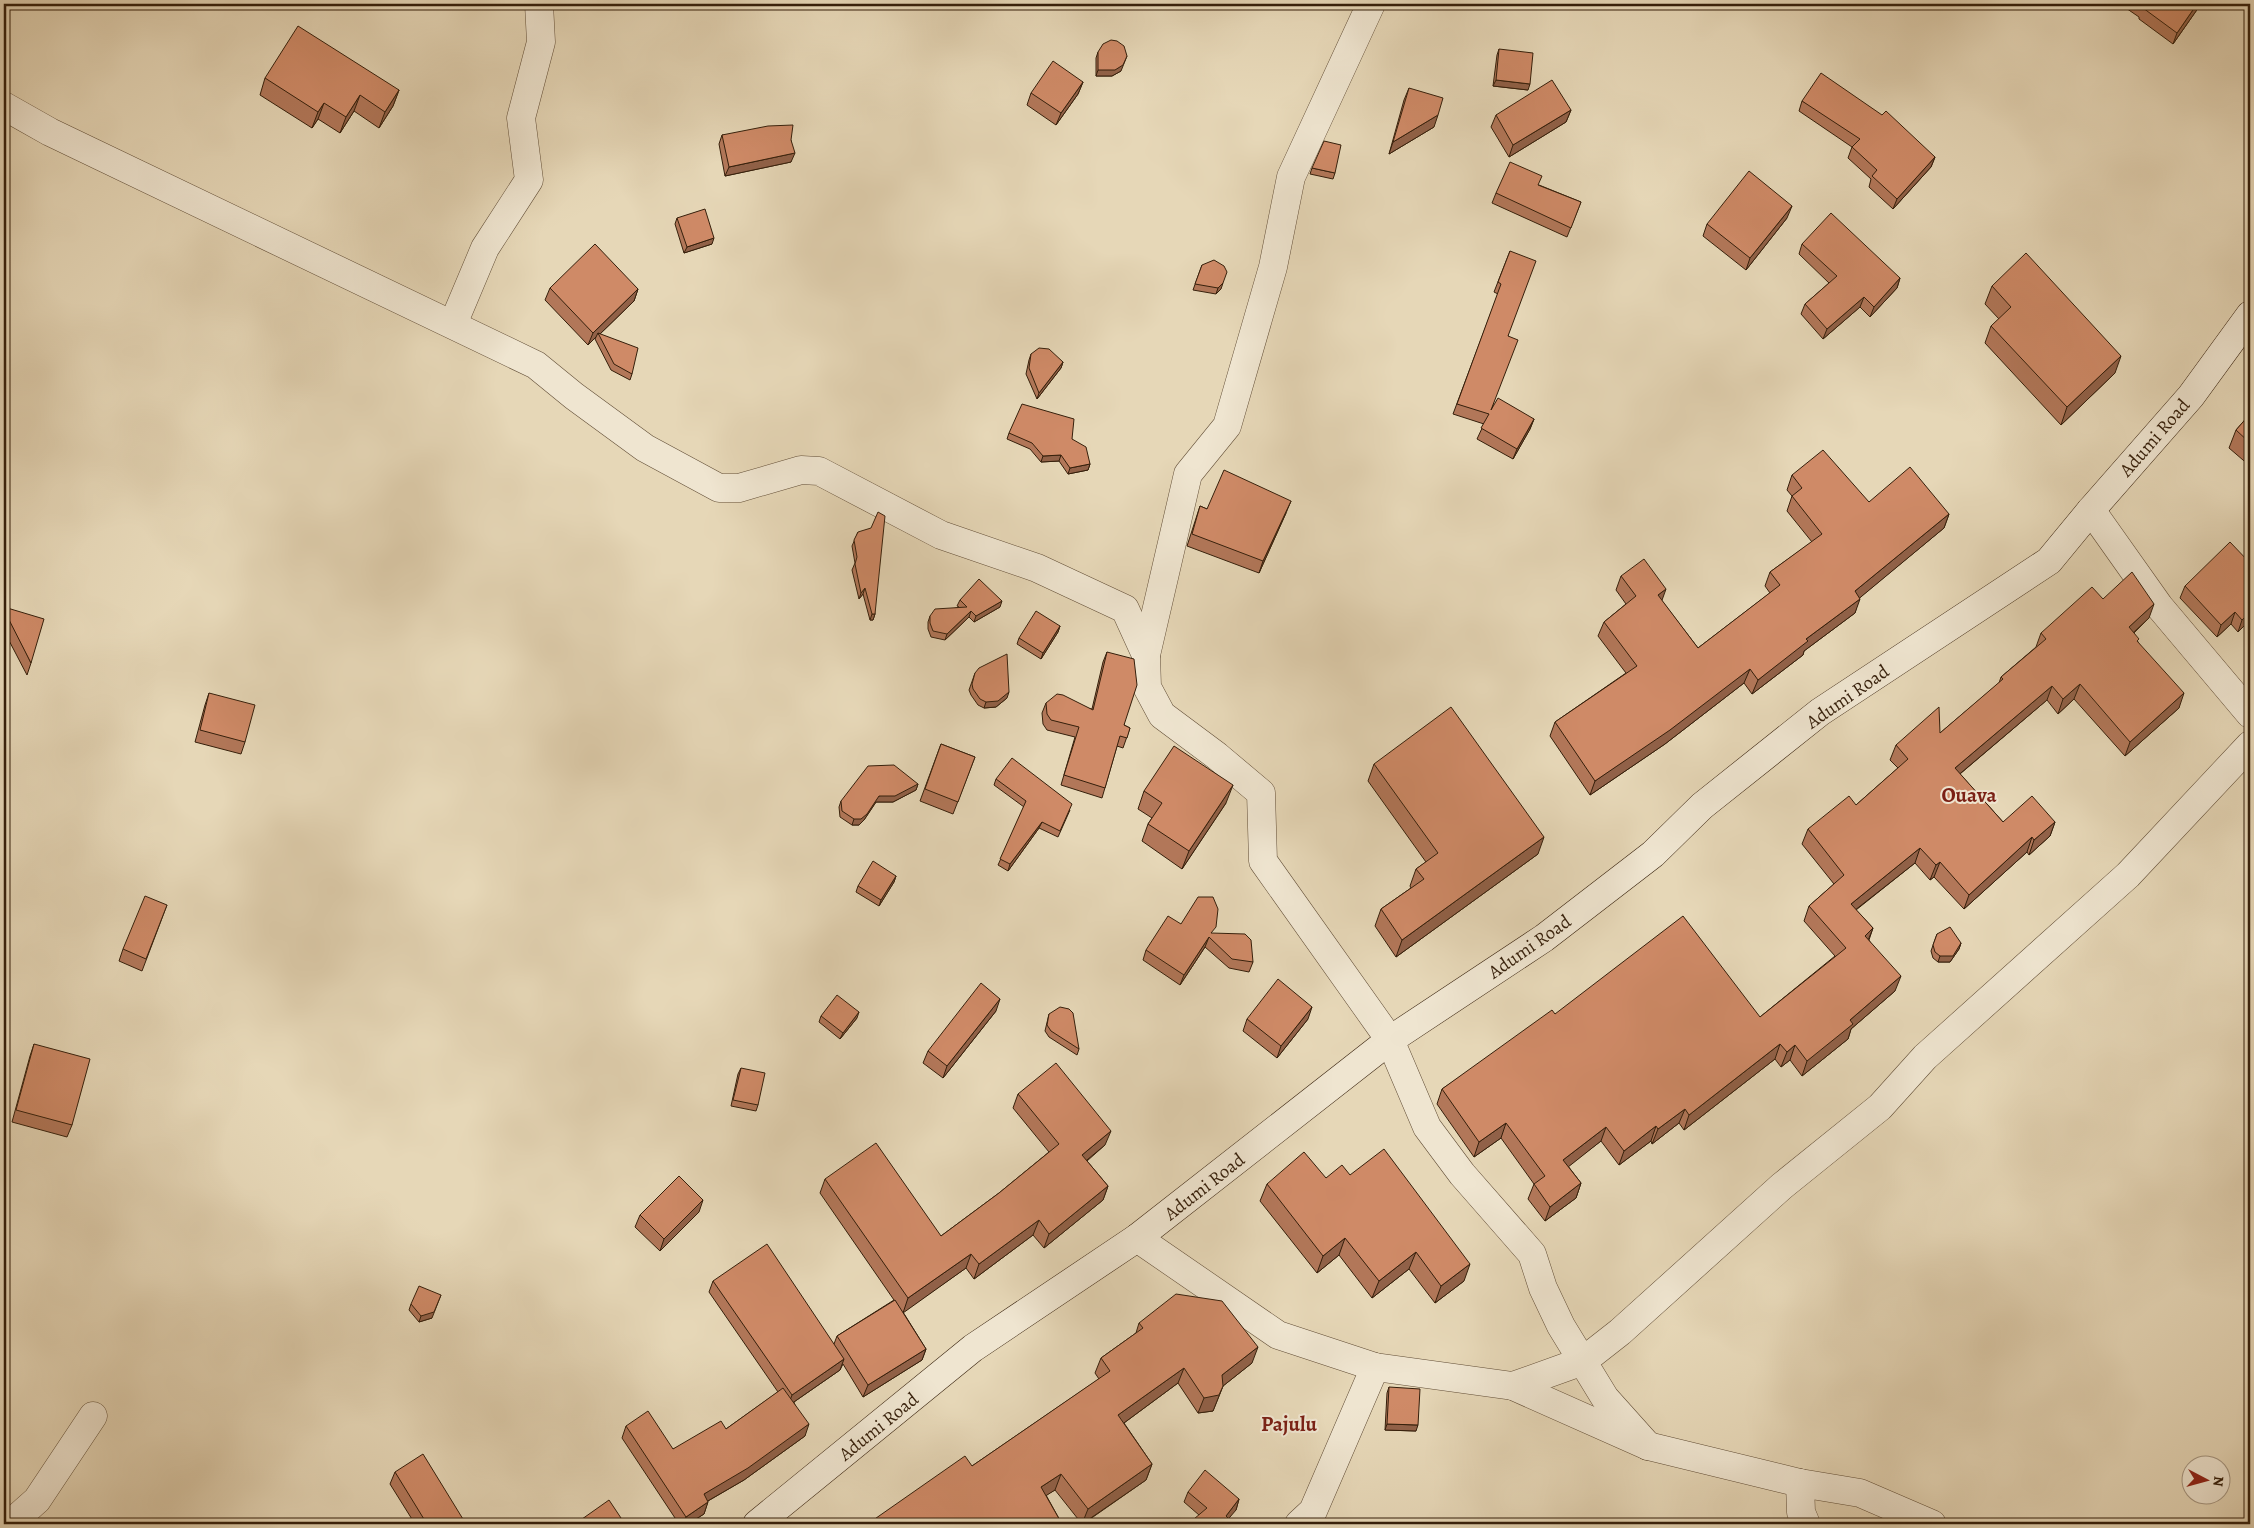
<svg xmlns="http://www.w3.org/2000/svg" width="2254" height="1528" font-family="Alegreya,serif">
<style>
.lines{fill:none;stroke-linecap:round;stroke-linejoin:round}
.minor-casing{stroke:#614d36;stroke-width:29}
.secondary-casing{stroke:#351f0b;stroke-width:29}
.minor{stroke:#efe5d0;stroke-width:28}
.secondary{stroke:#efe5d0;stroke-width:28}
.wall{fill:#b27759;stroke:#351f0b}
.shaded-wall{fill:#916148;stroke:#351f0b}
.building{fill:#cf8a67;stroke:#351f0b}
.labels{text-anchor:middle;stroke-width:4;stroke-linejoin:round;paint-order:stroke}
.street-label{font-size:19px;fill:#351f0b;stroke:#efe5d0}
.quarter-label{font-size:21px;font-weight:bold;fill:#7a1f14;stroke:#efe5d0}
</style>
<rect width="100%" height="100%" fill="#e6d7b7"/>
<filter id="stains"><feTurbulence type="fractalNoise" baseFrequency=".004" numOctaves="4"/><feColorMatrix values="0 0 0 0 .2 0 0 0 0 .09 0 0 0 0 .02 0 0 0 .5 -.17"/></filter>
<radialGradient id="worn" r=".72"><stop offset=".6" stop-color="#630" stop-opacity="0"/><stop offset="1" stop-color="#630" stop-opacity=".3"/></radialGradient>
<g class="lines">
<g class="minor-casing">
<g id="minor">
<path d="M1371,4l-80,173 -18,90 -46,159 -39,48 -42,181 1,32 15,28 55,41 44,37 2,68 127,179 37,87 35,47 70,80 11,34 18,38 44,72 43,48"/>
<path d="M4,106l46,26 486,233 38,31 71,52 74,40h20l62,-18 18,1 122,64 96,33 88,41 21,46"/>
<path d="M453,324l32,-76 44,-68 -8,-62 20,-76 -2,-38"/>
<path d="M2091,510l68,96 91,108"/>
<path d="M1137,1238l141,97 97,32 138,19 135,60 152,37 60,10 72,31"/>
<path d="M1513,1386l70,-25 37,-29 162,-146 98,-79 45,-50 203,-182 122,-130"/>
<path d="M1800,1483l1,29 5,12"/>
<path d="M10,1524l27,-24 56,-84"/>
<path d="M1299,1524l14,-13 62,-144"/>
</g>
</g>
<g class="secondary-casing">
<path id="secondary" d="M757,1524l216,-176 164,-110 253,-198 154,-102 109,-84 49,-48 118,-94 229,-151 42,-51 100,-114 59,-81"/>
</g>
<use href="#minor" class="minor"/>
<use href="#secondary" class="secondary"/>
</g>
<g class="wall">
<path d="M1705,4h9l-2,3z"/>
<path d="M2120,4h81l-28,40 -34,-25v-2z"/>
<path d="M1499,49l29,41 -35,-4 4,-31z"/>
<path d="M1098,52l23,19 -9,5h-16v-18z"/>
<path d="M265,78l134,12 -6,16 -14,22 -25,-17 -14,22 -22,-14 -6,9 -52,-33z"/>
<path d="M1083,82l-5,12 -22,31 -29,-20 4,-12z"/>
<path d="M1409,88l25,39 -45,27 15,-54z"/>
<path d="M1802,101l133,56 -4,10 -38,42 -24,-22 2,-8 -23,-21 4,-11 -53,-36z"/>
<path d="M1571,110l-5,12 -57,35 -18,-30 5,-12z"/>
<path d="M722,135l69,5v22l-66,14 -6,-32z"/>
<path d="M1312,168l23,5 -2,6 -23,-5z"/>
<path d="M1539,185l42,17 -14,35 -75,-34 4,-10z"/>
<path d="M677,218l35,26 -28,9 -9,-29z"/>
<path d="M1787,218l-41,52 -43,-34 4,-12z"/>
<path d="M1802,244l98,34 -3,10 -27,29 -10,-10 -37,32 -22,-25 4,-10 24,-21 -30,-29z"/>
<path d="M1510,251l-2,85 -16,73 42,10 -4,10 -17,30 -36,-20 7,-15 -31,-10 45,-120 -4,-2z"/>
<path d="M1202,265l19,24 -5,5 -23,-4z"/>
<path d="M1992,286l123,87 -54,52 -76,-82 6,-17 8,-7 -14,-15z"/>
<path d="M550,288l88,1 -4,12 -34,33 32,40 -2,6 -19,-10 -16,-31 1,-2 -8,8 -43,-45z"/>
<path d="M1031,354l32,8 -2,6 -24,31 -11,-25 3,-14z"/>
<path d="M2250,414v52l-21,-18 7,-18z"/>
<path d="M1009,433l63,6 18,25 -2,6 -20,4 -9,-13 -18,1 -11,-13 -23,-10z"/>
<path d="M1792,475l77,27 80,12 -5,14 -85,70 -4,15 -51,38 -1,4 -51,39 -8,-11 -79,61 -75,51 -40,-59 5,-14 71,-49 -28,-37 6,-14 22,-18 -10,-14 5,-14 41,25 36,47 72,-55 -5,-7 5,-14 42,-30 -25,-31 5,-15 -5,-6z"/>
<path d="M1200,506l7,3 79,4 -27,60 -72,-27z"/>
<path d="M858,532l17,82 -2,6h-3l-7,-26 -4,5 -7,-29 3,-7 -3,-17z"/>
<path d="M2185,586l65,34 -12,12 -7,-8 -14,13 -37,-39z"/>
<path d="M2103,599l46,19 -15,15 4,9 41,66 -54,48 -51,-57 -16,15 -11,-14 -87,74 43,48h52l-5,14 -21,19 -2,-3 -63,57 -30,-32 -4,3 -15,-17 -59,47 17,18 -4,12 26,51 -44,38 -3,10 -46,37 -12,-16 -9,7 -6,-8 -91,71 -5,-7 -27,21 -1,-3 -32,24 -18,-24 -33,25 13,17 -5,15 -31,23 -17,-22 6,-15 -33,-46 -27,19 -37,-53 5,-15 113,-75 205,3 75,-61 -31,-35 5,-15 25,-22 -32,-40 6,-15 48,-24 42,-37 -8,-8 6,-15 44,-12 59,-50 2,-6 35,-30 5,-14z"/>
<path d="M960,600l40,7 -26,15 -5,-5 -24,23 -14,-3 -3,-8v-7l2,-6 29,-9 -2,-1z"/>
<path d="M4,607l27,56 -4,12 -23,-44z"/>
<path d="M1060,626l-2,6 -17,27 -24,-15 2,-6z"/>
<path d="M1107,652l17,73 6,3 -7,20 -6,-2 -15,52 -41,-13 14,-48 -28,-7 -4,-6 -1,-11 4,-10 46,6 11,-47z"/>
<path d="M975,673l32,25 -11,9 -12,1 -6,-3 -7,-10 -2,-5z"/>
<path d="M209,693l36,49 -4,12 -46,-12 10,-37z"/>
<path d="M941,744l34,13 -22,57 -33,-13z"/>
<path d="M1374,764l164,90 -142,103 -21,-31 6,-17 30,-21 -1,-2 6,-17 10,-7 -58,-81z"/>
<path d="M996,779l74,31 -12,27 -19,-9 -31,43 -10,-6 26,-58 -30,-22z"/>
<path d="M918,784l-2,6 -23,12h-17l-12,18 -5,5h-7l-12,-8 -1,-10 2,-6z"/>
<path d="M1144,791l82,12 -44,66 -40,-28 6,-17 4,-6 -14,-9z"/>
<path d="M896,876l-2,6 -15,24 -23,-14 2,-6z"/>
<path d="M167,905l-25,66 -23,-10 4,-12z"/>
<path d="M1213,934l40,28 -4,10 -20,-4 -24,-21 -25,38 -37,-25 3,-10z"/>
<path d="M1937,934l24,9 -2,6 -9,13h-12l-5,-4 -2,-7z"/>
<path d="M996,1011l-53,67 -20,-15 5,-12z"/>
<path d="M1049,1014l30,35 -2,6 -28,-18 -4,-6z"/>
<path d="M821,1016l36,2 -17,21 -21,-17z"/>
<path d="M1247,1019h61l-31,39 -34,-27z"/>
<path d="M34,1044l38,81 -5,12 -55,-15 18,-66z"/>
<path d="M741,1068l17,37 -2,6 -25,-5 7,-32z"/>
<path d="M1018,1094l87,51 -18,16 21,25 -5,14 -59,48 -11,-13 -59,44 -8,-11 -63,44 23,37 -4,11 -59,37 -20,-33 -3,6 -46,32 11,34 -61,44 -36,21 -4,13 -16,10h-9l-57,-86 4,-12 47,23 53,-20 52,-37 -69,-100 4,-11 121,63 3,-8 57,-36 -74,-107 5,-14 116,57 58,-43 50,-41 -36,-44z"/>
<path d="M1350,1175l114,106 -29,22 -26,-34 -37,29 -33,-43 -22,18 -57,-72 7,-17 59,-6z"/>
<path d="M699,1212l-39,39 -25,-24 5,-12z"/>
<path d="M411,1304l21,14 -13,4 -10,-12z"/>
<path d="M1139,1323l113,40 -29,23 -10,25 -15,2 -20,-30 -54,40 28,41 -6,16 -63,44h-1l-27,-34 -9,5 16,29h-194l1,-1 103,-57 127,-87 -4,-6 6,-15 35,-25z"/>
<path d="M1389,1387l27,44 -31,-1 2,-37z"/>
<path d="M395,1472l71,52h-51l-25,-40z"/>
<path d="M1188,1492l51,7 -3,11 -37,5 -15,-13z"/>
</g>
<g class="shaded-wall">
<path d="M2197,4h4l-28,40 4,-11z"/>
<path d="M1127,56l-6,15 -9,5h-16l2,-6z"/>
<path d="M1496,80l34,4 -2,6 -35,-4z"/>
<path d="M1083,82l-5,12 -22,31 5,-12z"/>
<path d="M399,90l-6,16 -14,22 6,-16z"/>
<path d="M360,95l-6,16 -14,22 6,-16z"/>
<path d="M324,103l-6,16 -6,9 6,-16z"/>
<path d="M1571,110l-5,12 -57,35 4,-12z"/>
<path d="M1438,115l-4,12 -45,27 4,-12z"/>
<path d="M795,153l-4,9 -66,14 4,-9z"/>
<path d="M1935,157l-4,10 -38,42 4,-10z"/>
<path d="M1792,206l-5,12 -41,52 4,-12z"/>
<path d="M714,238l-2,6 -28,9 3,-6z"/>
<path d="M1900,278l-3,10 -27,29 4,-10z"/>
<path d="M1223,283l-2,6 -5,5 2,-6z"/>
<path d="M638,289l-4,12 -35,34 -1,-2 -2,4 -8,8 5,-12z"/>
<path d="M1864,297l-4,10 -37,32 4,-10z"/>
<path d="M2121,356l-6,17 -54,52 6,-18z"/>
<path d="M1063,362l-2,6 -24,31 2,-6z"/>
<path d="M1534,419l-4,10 -17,30 4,-10z"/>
<path d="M1061,455l-2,6 -18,1 2,-6z"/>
<path d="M1090,464l-2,6 -20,4 2,-6z"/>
<path d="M1291,501l-5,12 -27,60 4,-12z"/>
<path d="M1949,514l-5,14 -94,78 5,-15z"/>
<path d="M865,588l-2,6 -4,5 2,-6z"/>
<path d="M1666,589l-5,14 -3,-8z"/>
<path d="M1860,599l-5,14 -51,38 -1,4 -51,39 6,-14 48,-41z"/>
<path d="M1002,601l-2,6 -26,15 2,-6z"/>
<path d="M2154,604l-5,14 -26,24 6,-15z"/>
<path d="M971,611l-2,6 -24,23 2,-6z"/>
<path d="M2235,612l-4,12 -14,13 4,-12z"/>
<path d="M2250,612v8l-12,12 4,-12z"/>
<path d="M872,614h3l-2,6h-3z"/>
<path d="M1060,626l-2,6 -17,27 2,-6z"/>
<path d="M1750,669l-6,14 -79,61 -75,51 5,-14z"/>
<path d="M2080,684l-6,15 -16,15 5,-15z"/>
<path d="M2052,686l-5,14 -98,83 6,-15z"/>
<path d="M1009,692l-2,6 -11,9 -12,1 2,-6z"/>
<path d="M2184,693l-5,15 -54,48 5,-14z"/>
<path d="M918,784l-2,6 -23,12h-17l-12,18 -5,5h-7l2,-6 25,-23z"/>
<path d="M1233,785l-7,18 -44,66 7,-18z"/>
<path d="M1042,822l-3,6 -31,43 2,-7z"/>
<path d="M2055,822l-5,14 -21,19 5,-15z"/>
<path d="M1544,837l-6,17 -142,103 6,-17z"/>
<path d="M2032,837l-5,15 -63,57 5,-14z"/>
<path d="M1920,848l-5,15 -70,55 6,-14z"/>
<path d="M1940,862l-6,15 -4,3 6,-15z"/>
<path d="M896,876l-2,6 -15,24 2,-6z"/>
<path d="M1873,928l-6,15 -2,-7z"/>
<path d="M1209,937l-4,10 -25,38 4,-10z"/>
<path d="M1961,943l-2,6 -9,13h-12l2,-6z"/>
<path d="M1901,976l-6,15 -44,38 -3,10 -46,37 5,-15 43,-41z"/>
<path d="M1000,999l-4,12 -53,67 4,-12z"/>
<path d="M1312,1007l-4,12 -31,39 4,-12z"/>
<path d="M859,1012l-2,6 -17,21 3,-6z"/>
<path d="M1780,1044l-5,15 -91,71 5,-15z"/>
<path d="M1795,1045l-5,15 -9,7 6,-15z"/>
<path d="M1685,1109l-6,14 -27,21 6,-15z"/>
<path d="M1506,1123l-5,15 -27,19 5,-15z"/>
<path d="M1656,1126l-5,15 -32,24 5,-14z"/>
<path d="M1606,1127l-5,14 -43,34 5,-15z"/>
<path d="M1111,1131l-6,14 -29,24 6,-14z"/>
<path d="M1581,1183l-5,15 -31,23 5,-14z"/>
<path d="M1108,1186l-5,14 -59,48 5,-14z"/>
<path d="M703,1200l-4,12 -39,39 4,-12z"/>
<path d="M1039,1220l-6,15 -59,44 5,-15z"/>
<path d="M1345,1238l-6,17 -22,18 6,-17z"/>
<path d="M1416,1252l-7,17 -37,29 7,-17z"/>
<path d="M971,1254l-5,14 -63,45 5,-15z"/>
<path d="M1470,1264l-6,17 -29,22 6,-17z"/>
<path d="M441,1295l-9,23 -13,4 2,-6z"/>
<path d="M1258,1347l-6,16 -29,23 -10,25 -15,2 6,-15 18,-23z"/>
<path d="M926,1349l-4,11 -59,37 5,-12z"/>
<path d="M844,1359l-4,11 -52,36 4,-11z"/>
<path d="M1184,1368l-6,15 -65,48 5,-16z"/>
<path d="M809,1424l-4,12 -61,44 -45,26 5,-12z"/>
<path d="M1387,1424l31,1 -2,6 -31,-1z"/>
<path d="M1152,1464l-6,16 -64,44 6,-15z"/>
<path d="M1061,1474l-6,16 -19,12 5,-15z"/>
<path d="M1239,1499l-3,11 -12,14 2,-8z"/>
<path d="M708,1502l-4,12 -16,10h-5l3,-7z"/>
</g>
<g class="building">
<path d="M2141,4h56l-20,29 -34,-25 1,-2z"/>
<path d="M298,26l101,64 -14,22 -25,-17 -14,22 -22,-14 -6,9 -53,-34z"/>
<path d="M1111,40l6,1 7,5 3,10 -4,9 -8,5h-17v-18l5,-8z"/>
<path d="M1499,49l34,4 -3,31 -34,-4z"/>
<path d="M1053,61l30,21 -22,31 -30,-20z"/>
<path d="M1821,73l61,42 4,-4 49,46 -38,42 -25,-23 5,-6 -25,-23 8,-8 -58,-38z"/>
<path d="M1552,80l19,30 -58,35 -17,-30z"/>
<path d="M1409,88l34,10 -5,17 -45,27z"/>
<path d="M793,125l-2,15 4,13 -66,14 -7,-32 46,-9z"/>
<path d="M1324,141l17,4 -6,28 -23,-5z"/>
<path d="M1510,162l32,14 -4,9 43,17 -10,26 -75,-35z"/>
<path d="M1749,171l43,35 -42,52 -43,-34z"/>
<path d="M705,209l9,29 -27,9 -10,-29z"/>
<path d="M1831,213l69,65 -26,29 -10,-10 -37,32 -22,-25 32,-28 -35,-32z"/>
<path d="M595,244l43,45 -45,44 -43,-45z"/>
<path d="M1510,251l26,10 -28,75 10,4 -27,70 7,-12 36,21 -17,30 -36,-21 8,-14 -32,-10 44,-120 -3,-2z"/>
<path d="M2026,253l95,103 -54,51 -76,-81 20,-19 -19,-21z"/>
<path d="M1214,260l10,6 3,6 -4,11 -5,5 -23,-4 7,-19z"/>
<path d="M598,333l40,15 -6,26 -18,-10z"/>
<path d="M1039,348l10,1 14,13 -24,31 -10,-25 2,-14z"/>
<path d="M1022,404l52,15 -2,20 14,8 4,17 -20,4 -9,-13 -18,1 -11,-13 -23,-10z"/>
<path d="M2250,414v29l-14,-13z"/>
<path d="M1823,450l46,52 41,-35 39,47 -94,77 5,8 -54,40 2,2 -50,39 -8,-11 -80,61 -75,51 -40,-59 82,-56 -33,-44 32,-26 -15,-20 23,-17 22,30 -8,6 40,53 82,-63 -10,-13 52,-38 -30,-38 10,-8 -10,-13z"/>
<path d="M1224,470l67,31 -28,60 -71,-27 8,-28 7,3z"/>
<path d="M878,512l7,4 -10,98h-3l-7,-26 -4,5 -6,-29 2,-7 -3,-17 4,-8 13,-4z"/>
<path d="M2230,542l20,21v49l-8,8 -7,-8 -14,13 -36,-39z"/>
<path d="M2132,572l22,32 -25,23 10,12 -2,2 47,52 -54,49 -50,-58 -17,15 -11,-13 -97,82 48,54 29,-26 23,26 -21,18 -2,-3 -63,58 -29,-33 -4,3 -16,-17 -69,56 22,24 -8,8 36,40 -51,44 3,4 -46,37 -12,-16 -8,7 -7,-8 -91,71 -4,-6 -27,20 -2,-3 -32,25 -18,-24 -43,33 18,23 -31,24 -16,-23 11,-8 -39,-53 -27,19 -37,-53 110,-79 3,4 128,-98 77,101 86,-69 -37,-42 35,-31 -36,-46 41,-33 7,9 52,-46 -12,-14 43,-38 1,26 63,-54 -2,-2 45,-38 -5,-6 51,-46 11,12z"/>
<path d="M979,579l23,22 -26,15 -5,-5 -24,23 -14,-3 -3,-8v-7l5,-7 32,-2 -7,-7z"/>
<path d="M4,607l40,12 -13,44 -27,-53z"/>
<path d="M1036,611l24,15 -17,27 -24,-15z"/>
<path d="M1107,652l27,7 3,26 -13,40 6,3 -3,10 -7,-2 -15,52 -41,-13 15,-48 -28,-7 -4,-6 -1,-11 11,-9 6,1 30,15z"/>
<path d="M1007,654l2,38 -11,9 -12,1 -6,-3 -7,-10 -1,-5 3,-11 4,-5z"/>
<path d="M209,693l46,12 -10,37 -45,-12z"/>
<path d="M1451,707l93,130 -142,103 -21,-31 43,-30 -8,-10 22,-16 -64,-89z"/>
<path d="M941,744l34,13 -17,45 -33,-13z"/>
<path d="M1174,746l59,39 -44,66 -41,-27 14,-21 -18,-12z"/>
<path d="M1012,758l60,46 -12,27 -18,-9 -32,42 -10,-5 26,-58 -30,-22z"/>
<path d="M894,765l24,19 -23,12h-16l-12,18 -6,5h-7l-12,-8 -1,-10 27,-35z"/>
<path d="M873,861l23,15 -15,24 -23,-14z"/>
<path d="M145,896l22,9 -21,54 -23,-10z"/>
<path d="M1198,897h15l5,12 -2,18 -5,6 34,1 6,6 2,22 -21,-3 -23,-22 -25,38 -38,-25 22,-34 13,8z"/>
<path d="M1950,927l11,16 -8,13h-13l-5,-4 -2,-7 4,-11z"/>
<path d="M1278,979l34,28 -31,39 -34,-27z"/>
<path d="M981,983l19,16 -53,67 -19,-15z"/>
<path d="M837,995l22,17 -16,21 -22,-17z"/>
<path d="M1060,1007l9,2 4,4 6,36 -28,-18 -4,-6 2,-11z"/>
<path d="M34,1044l56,15 -18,66 -56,-15z"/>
<path d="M1056,1063l55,68 -29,24 26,31 -59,48 -10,-14 -60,44 -8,-10 -63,44 -83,-119 51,-36 65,93 58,-43 60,-49 -41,-50z"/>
<path d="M741,1068l24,5 -7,32 -25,-5z"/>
<path d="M1384,1149l86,115 -29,22 -25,-34 -37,29 -34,-43 -22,18 -56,-72 37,-32 22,26 16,-13 8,10z"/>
<path d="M679,1176l24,24 -39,39 -24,-24z"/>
<path d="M767,1244l77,115 -52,36 -79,-114z"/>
<path d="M419,1286l22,9 -7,17 -13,4 -10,-12z"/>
<path d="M1176,1294l46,7 36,46 -36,28 1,11 -4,9 -15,3 -20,-30 -66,47 34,49 -64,45 -27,-35 -20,13 21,37h-192l-1,-1 96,-67 7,10 138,-95 -9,-13 42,-30 -4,-5z"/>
<path d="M895,1300l31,49 -58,36 -31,-49z"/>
<path d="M1389,1387l31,2 -2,36 -31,-1z"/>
<path d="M783,1388l26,36 -61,44 -44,26 4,8 -22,15 -60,-91 22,-15 25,38 48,-28 5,8z"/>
<path d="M423,1454l43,70h-39l-32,-52z"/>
<path d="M1205,1470l34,29 -13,17 8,8h-46l19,-16 -19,-16z"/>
<path d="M609,1500l16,24h-50z"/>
</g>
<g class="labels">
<g class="street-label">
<text transform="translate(2154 437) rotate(-49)" y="7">Adumi Road</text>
<text transform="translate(1847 696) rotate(-35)" y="7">Adumi Road</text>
<text transform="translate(1529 946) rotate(-35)" y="7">Adumi Road</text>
<text transform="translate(1204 1186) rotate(-38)" y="7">Adumi Road</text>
<text transform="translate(878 1426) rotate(-39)" y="7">Adumi Road</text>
</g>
<g class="quarter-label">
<text x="1969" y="802">Ouava</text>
<text x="1289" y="1431">Pajulu</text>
</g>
</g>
<rect width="2254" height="1528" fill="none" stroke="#e6d7b7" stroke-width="20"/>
<rect x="5" y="5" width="2244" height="1518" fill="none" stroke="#351f0b" stroke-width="2.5"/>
<rect x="10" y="10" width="2234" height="1508" fill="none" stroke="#351f0b"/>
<g transform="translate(2206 1480) rotate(96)"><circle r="24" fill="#efe5d0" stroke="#a59681"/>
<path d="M0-4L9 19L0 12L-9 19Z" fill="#8f2418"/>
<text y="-8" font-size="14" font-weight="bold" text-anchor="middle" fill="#351f0b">N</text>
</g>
<rect width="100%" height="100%" filter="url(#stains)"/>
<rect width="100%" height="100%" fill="url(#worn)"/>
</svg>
